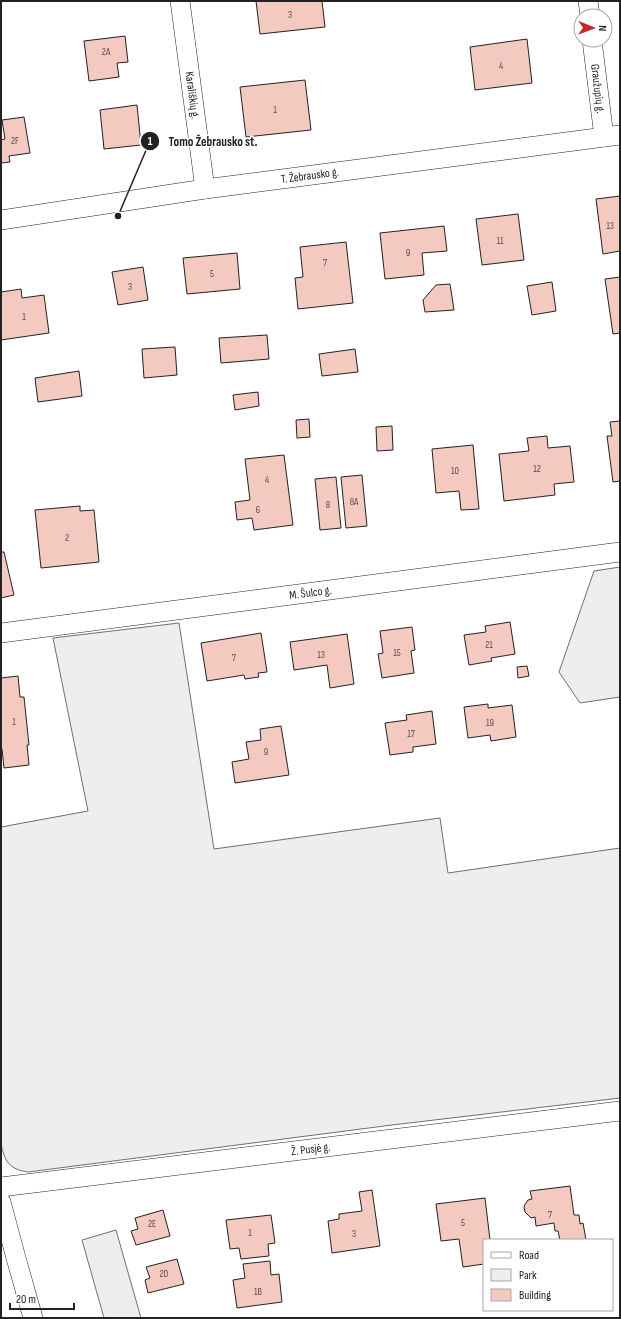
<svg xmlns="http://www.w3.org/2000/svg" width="621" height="1319" font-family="'Sofia Sans Condensed',sans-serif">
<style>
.green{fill:#eee;stroke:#6f6f6f}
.parking{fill:#ededed;stroke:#6f6f6f}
.building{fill:#f3c9c0;stroke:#222}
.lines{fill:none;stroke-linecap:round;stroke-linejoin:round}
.street-casing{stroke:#222;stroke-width:20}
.street{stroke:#fff;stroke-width:19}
.labels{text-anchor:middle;stroke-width:3;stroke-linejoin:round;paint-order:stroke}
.number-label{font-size:10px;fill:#564c4a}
.street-label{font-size:12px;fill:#222;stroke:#fff}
.leader{fill:none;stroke:#222;stroke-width:1.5}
.callout-dot{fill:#222;stroke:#fff;stroke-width:1.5}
.mark-label{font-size:12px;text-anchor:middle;font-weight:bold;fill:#fff}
.callout-label{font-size:13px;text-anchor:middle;font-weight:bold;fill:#222;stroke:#fff;stroke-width:3;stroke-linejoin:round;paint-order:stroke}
</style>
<rect width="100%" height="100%" fill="#fff"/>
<g class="green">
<path d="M620,567v130l-40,6 -21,-31 35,-101z"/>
<path d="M179,623l35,226 226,-31 8,55 172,-25v250l-228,27 -364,47c-19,-3 -23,-10 -27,-28v-317l87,-16 -35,-173z"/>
</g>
<path class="parking" d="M116,1230l25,88h-37l-22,-78z"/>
<g class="building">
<path d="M256,1h66l3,26 -65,7z"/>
<path d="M125,36l3,26 -11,1 2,14 -30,4 -5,-40z"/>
<path d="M527,39l5,44 -57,7 -5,-43z"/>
<path d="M305,80l6,50 -65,7 -6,-50z"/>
<path d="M137,105l4,40 -37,4 -4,-39z"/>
<path d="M24,117l6,36 -21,3 1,6 -9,1v-23l4,-1 -3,-19z"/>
<path d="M620,196v55l-17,3 -7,-55z"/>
<path d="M518,214l6,46 -42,5 -6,-46z"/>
<path d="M444,226l3,25 -25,2 2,22 -39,4 -5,-46z"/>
<path d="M346,242l7,61 -55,6 -3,-31 8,-1 -3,-30z"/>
<path d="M237,253l3,36 -53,5 -4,-36z"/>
<path d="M143,267l5,33 -30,5 -6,-33z"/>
<path d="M620,277v56l-7,1 -8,-55z"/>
<path d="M552,282l4,29 -24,4 -5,-29z"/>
<path d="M450,284l4,26 -29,2 -2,-12 13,-15z"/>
<path d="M21,289l1,9 22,-3 5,38 -48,7v-48z"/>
<path d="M267,335l2,24 -48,4 -2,-25z"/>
<path d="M175,347l2,28 -33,3 -2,-29z"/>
<path d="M355,349l3,23 -36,4 -3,-22z"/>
<path d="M79,371l3,25 -44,6 -3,-24z"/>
<path d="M258,392l1,14 -24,4 -2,-15z"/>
<path d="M309,419l1,18 -13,1 -1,-18z"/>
<path d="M620,421v60l-7,1 -6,-46h5l-2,-14z"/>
<path d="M392,426l1,24 -16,1 -1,-24z"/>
<path d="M547,436l1,12 22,-2 4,36 -20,2 1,11 -51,6 -5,-47 30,-3 -2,-13z"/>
<path d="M473,445l6,64 -18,1 -2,-19 -23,2 -4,-44z"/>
<path d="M284,455l9,70 -39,5 -2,-12 -15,2 -2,-18 15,-2 -5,-41z"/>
<path d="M362,475l5,51 -21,2 -5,-51z"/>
<path d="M336,477l5,51 -21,2 -5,-51z"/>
<path d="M80,506v5l14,-1 5,52 -58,6 -6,-58z"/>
<path d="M1,552h3l10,43 -13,3z"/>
<path d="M510,622l5,32 -24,4 1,3 -23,4 -5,-30 22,-3 -1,-6z"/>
<path d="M412,627l3,23 -4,1 3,22 -32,5 -4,-24 5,-1 -3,-22z"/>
<path d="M261,633l6,39 -9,1 1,4 -14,2 -1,-4 -37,6 -6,-38z"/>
<path d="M347,634l7,50 -24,4 -3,-23 -33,5 -4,-28z"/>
<path d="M527,666l2,10 -11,2 -1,-11z"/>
<path d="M18,676l2,21h4l5,48h-2l2,20 -25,3 -2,-19h-1v-71z"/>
<path d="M488,704v4l24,-3 4,32 -25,4 -1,-6 -22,3 -4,-31z"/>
<path d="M432,711l4,33 -23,3v5l-23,3 -5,-32 22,-3 -1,-5z"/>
<path d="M281,726l8,49 -54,8 -3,-21 17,-3 -3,-17 15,-2 -1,-11z"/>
<path d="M570,1186l4,29h5l1,9 3,-1 3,17h-26l-2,-9h-3l-1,-8 -18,3 -1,-9 -4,1 -6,-6 -1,-6 4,-6 4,-1 -2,-8z"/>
<path d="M372,1190l8,56 -48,7 -4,-32 11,-2v-5l23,-3 -3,-19z"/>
<path d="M485,1198l5,42h-6v24l-21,3 -4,-28 -18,2 -5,-37z"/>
<path d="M163,1210l7,26 -34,9 -5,-14 7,-2 -3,-11z"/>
<path d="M271,1215l4,28 -7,1 1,12 -28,3 -2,-11 -9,1 -4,-29z"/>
<path d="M177,1259l7,25 -36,9 -3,-13 5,-2 -4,-11z"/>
<path d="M270,1261l1,14 8,-1 3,28 -45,6 -4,-28 12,-2 -2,-14z"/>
</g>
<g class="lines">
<g class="street-casing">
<g id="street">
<path id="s1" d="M180,1l25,188"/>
<path d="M588,1l2,15"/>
<path id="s2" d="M592,40l12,97"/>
<path id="s3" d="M1,220l204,-31 415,-54"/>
<path id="s4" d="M1,633l619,-81"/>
<path id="s5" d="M1,1187l619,-76"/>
<path d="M1,1202l15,56 17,60"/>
</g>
</g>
<use href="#street" class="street"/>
</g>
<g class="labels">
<g class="number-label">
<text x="290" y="18">3</text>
<text x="106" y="55">2A</text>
<text x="501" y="69">4</text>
<text x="275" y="113">1</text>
<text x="15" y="144">2F</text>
<text x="610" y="229">13</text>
<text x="500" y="244">11</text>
<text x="408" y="256">9</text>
<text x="325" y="266">7</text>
<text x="212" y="277">5</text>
<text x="130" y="290">3</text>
<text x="24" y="320">1</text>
<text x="537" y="472">12</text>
<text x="455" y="474">10</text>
<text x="267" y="483">4</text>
<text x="354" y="505">8A</text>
<text x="328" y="508">8</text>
<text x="258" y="513">6</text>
<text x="67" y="541">2</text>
<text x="489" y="648">21</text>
<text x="397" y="656">15</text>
<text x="321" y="658">13</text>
<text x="234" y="661">7</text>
<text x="14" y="725">1</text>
<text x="490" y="726">19</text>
<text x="411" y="737">17</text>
<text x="266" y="755">9</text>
<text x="550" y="1218">7</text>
<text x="463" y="1226">5</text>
<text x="152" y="1227">2E</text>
<text x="250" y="1236">1</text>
<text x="354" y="1237">3</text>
<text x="164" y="1277">2D</text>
<text x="258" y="1295">1B</text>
</g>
<g class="street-label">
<text dy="4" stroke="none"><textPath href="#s2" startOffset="49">Graužupių g.</textPath></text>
<text dy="4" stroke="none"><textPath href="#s1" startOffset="95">Karališkių g.</textPath></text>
<text dy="4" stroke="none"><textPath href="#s3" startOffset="312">T. Žebrausko g.</textPath></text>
<text dy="4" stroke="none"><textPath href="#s4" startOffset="312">M. Šulco g.</textPath></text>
<text dy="4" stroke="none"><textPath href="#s5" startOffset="312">Ž. Pusjė g.</textPath></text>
</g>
</g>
<path class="leader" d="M118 216L150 141"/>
<g class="callout-dot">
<circle cx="118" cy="216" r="4"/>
<circle cx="150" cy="141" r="10"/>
</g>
<g class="mark-label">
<text x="150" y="145">1</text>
</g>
<g class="callout-label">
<text x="213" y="146">Tomo Žebrausko st.</text>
</g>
<rect width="621" height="1319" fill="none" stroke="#222222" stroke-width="4"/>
<rect x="483" y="1239" width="130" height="72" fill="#ffffff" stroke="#a7a7a7"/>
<rect x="491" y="1252" width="20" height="6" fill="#ffffff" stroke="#a7a7a7"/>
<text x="519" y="1259" font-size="12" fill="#222222">Road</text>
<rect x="491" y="1269" width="20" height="12" fill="#eeeeee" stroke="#a7a7a7"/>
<text x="519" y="1279" font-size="12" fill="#222222">Park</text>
<rect x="491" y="1289" width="20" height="12" fill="#f3c9c0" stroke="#a7a7a7"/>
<text x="519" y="1299" font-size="12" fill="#222222">Building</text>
<g transform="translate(593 28) rotate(91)"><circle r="19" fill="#ffffff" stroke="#a7a7a7"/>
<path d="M0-3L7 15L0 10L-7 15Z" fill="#c62828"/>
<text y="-6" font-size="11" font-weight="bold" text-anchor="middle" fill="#222222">N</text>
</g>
<path d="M10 1303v6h64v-6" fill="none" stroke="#222222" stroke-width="2"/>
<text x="16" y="1303" font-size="12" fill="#222222" stroke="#ffffff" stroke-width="3" paint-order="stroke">20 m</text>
</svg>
